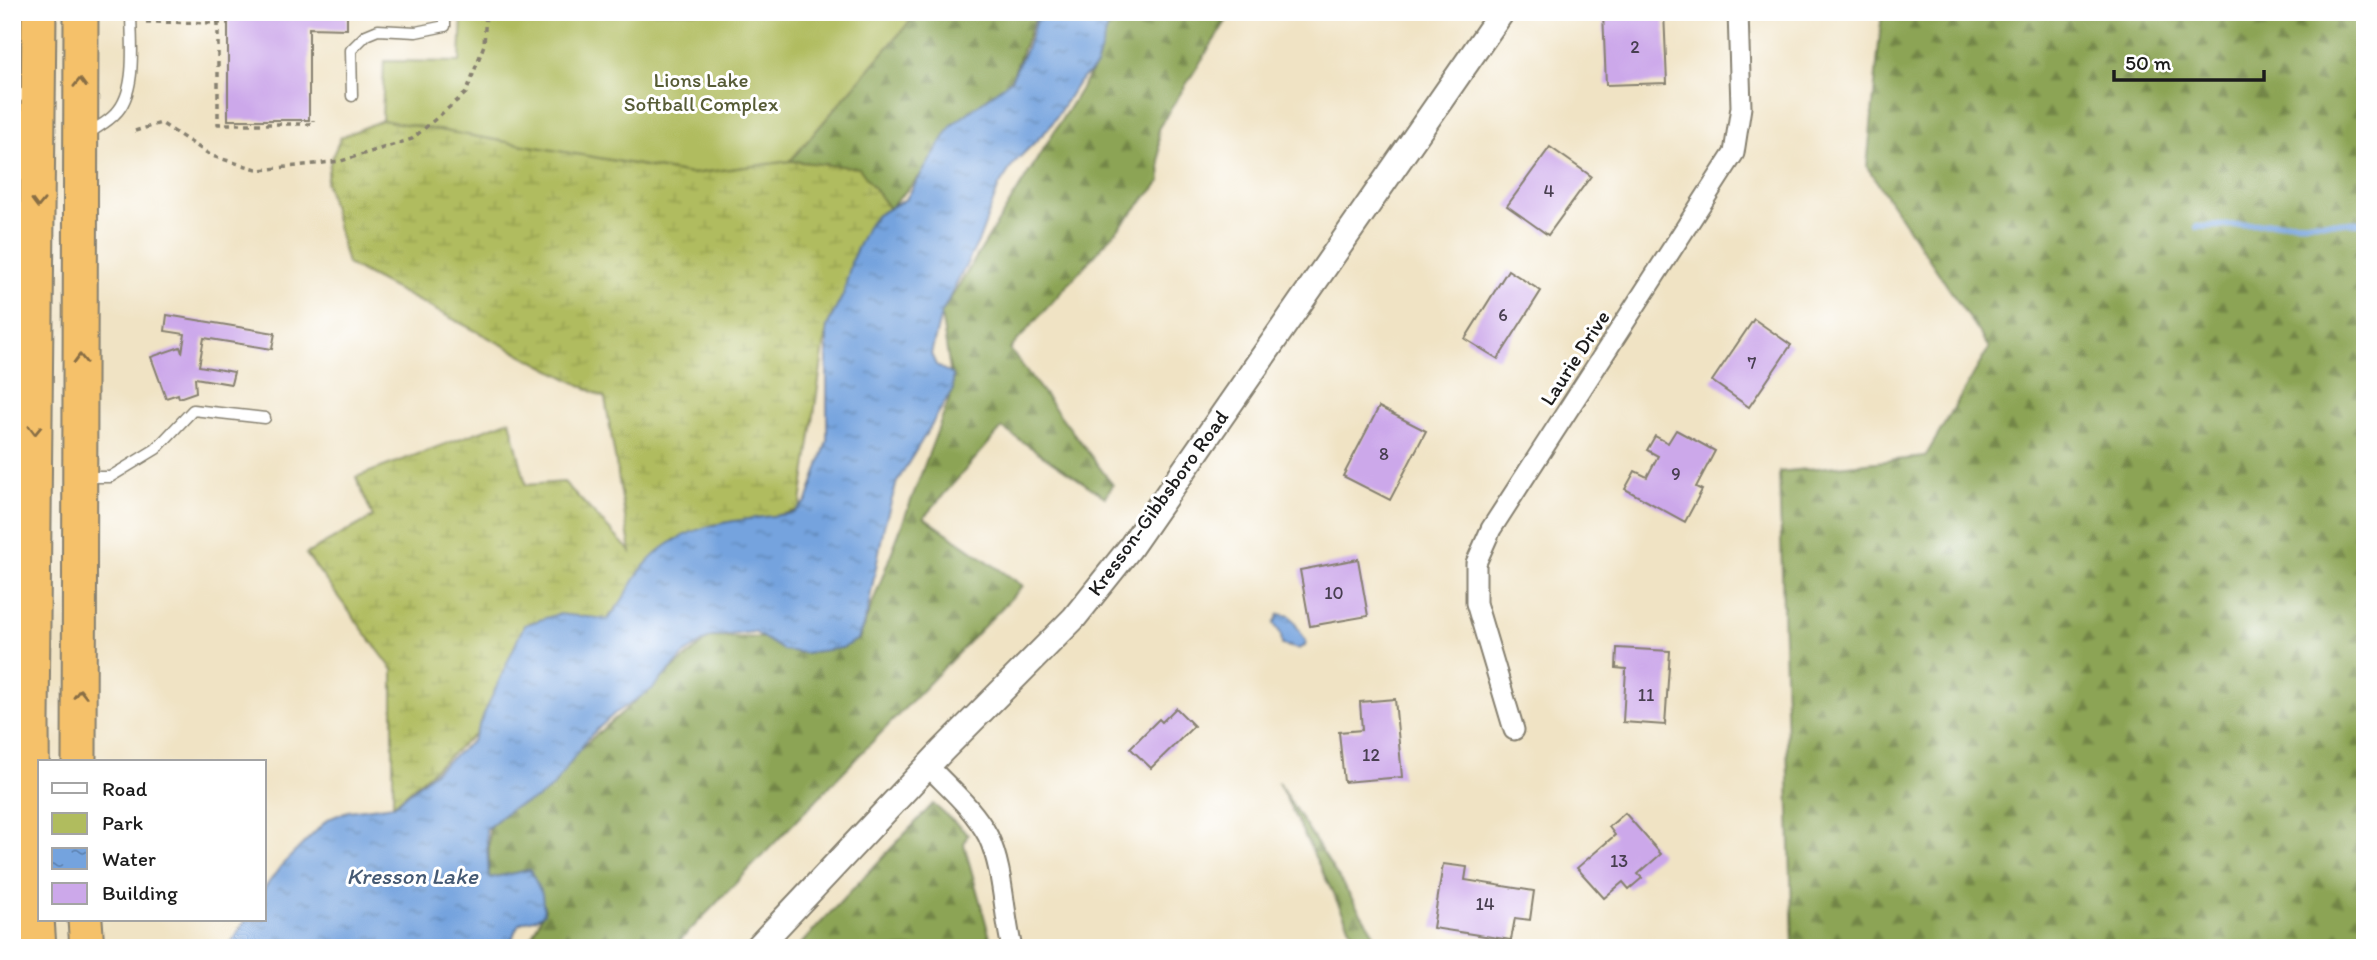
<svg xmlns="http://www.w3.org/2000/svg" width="2377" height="960" font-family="Itim,sans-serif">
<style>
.forest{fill:url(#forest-firs);stroke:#546038;stroke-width:2}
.wetland{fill:url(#wetland-marsh);stroke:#666c3d;stroke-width:2}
.park{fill:#b0bc5e;stroke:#666c3d;stroke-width:2}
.water{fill:url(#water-ripples);stroke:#48607d;stroke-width:2}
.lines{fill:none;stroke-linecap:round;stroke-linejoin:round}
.stream{stroke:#74a3de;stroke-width:6}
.building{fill:#cca8ea}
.service-casing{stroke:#868070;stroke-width:13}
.minor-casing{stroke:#868070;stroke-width:23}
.tertiary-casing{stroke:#868070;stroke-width:28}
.trunk-casing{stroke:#868070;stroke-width:37}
.path{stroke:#868070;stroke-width:3.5;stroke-dasharray:5 5;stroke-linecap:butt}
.service{stroke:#fff;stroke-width:10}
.minor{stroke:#fff;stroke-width:19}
.tertiary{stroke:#fff;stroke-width:24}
.trunk{stroke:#f5c16b;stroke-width:33}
.oneway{stroke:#886e44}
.labels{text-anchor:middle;stroke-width:6;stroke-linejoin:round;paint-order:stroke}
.number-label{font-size:18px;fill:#483f50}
.park-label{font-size:21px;fill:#575c36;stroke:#fff}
.street-label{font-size:21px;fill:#1c1c1c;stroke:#fff}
.water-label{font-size:23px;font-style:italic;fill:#445973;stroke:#fff}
</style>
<defs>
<pattern id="forest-firs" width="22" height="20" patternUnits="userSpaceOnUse" patternTransform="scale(1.75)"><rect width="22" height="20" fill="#8ca455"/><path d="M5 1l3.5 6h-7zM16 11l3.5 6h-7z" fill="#728546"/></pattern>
<pattern id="wetland-marsh" width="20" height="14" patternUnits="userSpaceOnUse" patternTransform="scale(1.75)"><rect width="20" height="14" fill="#b0bc5e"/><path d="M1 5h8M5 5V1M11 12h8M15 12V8" fill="none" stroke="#97a151"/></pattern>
<pattern id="water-ripples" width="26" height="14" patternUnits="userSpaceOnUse" patternTransform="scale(1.75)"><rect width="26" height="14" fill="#74a3de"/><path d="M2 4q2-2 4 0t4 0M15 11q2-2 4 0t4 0" fill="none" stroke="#5e84b3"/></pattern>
</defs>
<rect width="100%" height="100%" fill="#fff"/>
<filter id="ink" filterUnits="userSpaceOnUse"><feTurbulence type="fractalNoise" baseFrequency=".0143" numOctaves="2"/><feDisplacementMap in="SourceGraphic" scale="14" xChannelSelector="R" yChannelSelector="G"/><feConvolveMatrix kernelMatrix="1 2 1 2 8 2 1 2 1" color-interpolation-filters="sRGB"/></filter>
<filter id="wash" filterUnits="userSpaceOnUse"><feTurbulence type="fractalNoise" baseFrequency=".00686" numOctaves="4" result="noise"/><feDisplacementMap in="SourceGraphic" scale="28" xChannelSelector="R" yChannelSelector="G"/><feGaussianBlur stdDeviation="1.57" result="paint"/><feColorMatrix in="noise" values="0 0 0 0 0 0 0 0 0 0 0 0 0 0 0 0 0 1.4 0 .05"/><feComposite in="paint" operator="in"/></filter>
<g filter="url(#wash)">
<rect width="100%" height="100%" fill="#f0e3c4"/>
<g class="forest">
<path d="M918,12h119l-26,68 -122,129 -31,-41 -68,-7z"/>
<path d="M1102,12h130l-74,117 3,52 -151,168 103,136 -8,12 -103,-69 -78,89 99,69 -350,362h-147l19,-39 -16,-39 -40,8v-51l221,-190 149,2 94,-250 -12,-75 157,-253z"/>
<path d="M1882,12h483v936h-572l-14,-476 146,-15 64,-109 -122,-181z"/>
<path d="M1278,782l105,166h-23z"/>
<path d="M933,804l35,30 -4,10 29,104h-196z"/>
</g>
<path class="wetland" d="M382,120l309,54 99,-13 69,7 30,41 -62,117 -27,184 -126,30 -67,79 -214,186v-135l-87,-116 67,-37 -17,-40 154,-57 16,65 38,-3 67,70 -26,-154 -258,-134 -21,-82 5,-23 10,-22z"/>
<path class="park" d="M462,12h456l-128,149 -99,13 -309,-54 2,-59 76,1z"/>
<g class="water">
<path d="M1039,12l73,1 -16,53 -19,18 -28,44 -35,35 -15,23 -20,54 -38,74 -10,40 5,11 17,10v14l-56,93 -13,44 -17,88 -9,25 -16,9 -37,5 -22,-3 -29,-18 -44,5 -23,15 -35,37 -38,25 -27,25 -35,49 -16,11 -24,9 -26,21 3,49 41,-8 12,24 2,19c-17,16 -25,-5 -34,35h-283l19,-28h18v-31l17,-23 47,-47 20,-8 46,-6 78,-64 52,-116 34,-11 49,5c11,-7 26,-40 37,-53 38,-46 97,-45 150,-53l13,-12 20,-60v-115l16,-31 9,-36 15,-32 10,-12 29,-16 46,-74 59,-45 15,-31z"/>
<path d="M1279,614l11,2 16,25 -1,5 -7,3 -16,-4 -1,-11 -7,-10z"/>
</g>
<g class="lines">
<path class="stream" d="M2197,227l95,-5 73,1"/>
</g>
<g id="blocks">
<g class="building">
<path d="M228,12h119v17l-38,-1v92h-81z"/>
<path d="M1603,12h61l3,71 -61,2z"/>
<path d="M1550,147l41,29 -43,59 -41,-29z"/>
<path d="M1508,270l33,21 -43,68 -33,-20z"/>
<path d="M167,315l108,18 -3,16 -68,-11 -5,28 35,6 -3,12 -36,-6 1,14 -17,6 -1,-4 -12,4 -15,-41 29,-10 2,6 3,-19 -20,-3z"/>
<path d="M1754,319l37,26 -42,62 -37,-26z"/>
<path d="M1379,407l47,24 -36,69 -47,-24z"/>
<path d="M1676,430l39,21 -19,36 6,3 -17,32 -60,-33 10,-18 12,6 11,-21 -11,-6 8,-14 13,7z"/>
<path d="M1358,559l10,57 -58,10 -10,-56z"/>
<path d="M1617,648l53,3 -5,74 -42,-3 3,-53 -10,-1z"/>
<path d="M1395,699l7,78 -58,5 -5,-50 23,-2 -2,-28z"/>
<path d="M1176,708l18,18 -43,42 -21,-20 29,-29 3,3z"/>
<path d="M1625,813l36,41 -23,20 4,4 -13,11 -6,-7 -19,16 -27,-30 38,-33 -6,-8z"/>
<path d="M1443,864l24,3 -2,13 69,11 -4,29 -15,-2 -4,22 -78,-12z"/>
</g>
</g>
</g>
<g filter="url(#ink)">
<use href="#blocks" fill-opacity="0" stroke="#868070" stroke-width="2"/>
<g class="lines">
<g class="service-casing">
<g id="service">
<path d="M352,96l-1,-46 15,-15 12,-5 38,2 29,-6v-14"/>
<path d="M12,100l20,-11"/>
<path d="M12,127l17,17"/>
<path d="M88,134c9,-7 20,-12 27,-20 23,-22 16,-73 16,-102"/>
<path d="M85,477h25l46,-28 37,-39 72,8"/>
</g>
</g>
<g class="minor-casing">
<g id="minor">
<path d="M1514,730l-38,-127v-40l15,-34 243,-376 7,-46 -3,-95"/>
<path d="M928,766c21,22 46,43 60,70 16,34 15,76 24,112"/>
</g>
</g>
<g class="tertiary-casing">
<path id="tertiary" d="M757,948l185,-197 132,-133 56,-70 372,-536"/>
</g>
<g class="trunk-casing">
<g id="trunk">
<path d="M79,762l2,-750"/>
<path d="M85,920l2,28"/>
<path d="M39,948l-6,-90 -1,-135 7,-711"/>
</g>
</g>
<g class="path">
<path d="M218,12v112h95v-4"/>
<path d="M146,22l82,1"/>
<path d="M135,131l26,-8 51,33 48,14 81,-9 71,-22 54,-46 18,-48 2,-33"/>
</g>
<use href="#service" class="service"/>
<use href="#minor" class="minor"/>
<use href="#tertiary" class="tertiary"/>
<use href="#trunk" class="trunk"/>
</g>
<defs><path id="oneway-chevron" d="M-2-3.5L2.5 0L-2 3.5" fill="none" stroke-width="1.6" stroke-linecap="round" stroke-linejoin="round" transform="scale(1.75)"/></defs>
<g class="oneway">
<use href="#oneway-chevron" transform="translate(80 83) rotate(-89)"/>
<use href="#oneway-chevron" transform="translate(38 203) rotate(91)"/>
<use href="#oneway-chevron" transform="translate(80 359) rotate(-91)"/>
<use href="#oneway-chevron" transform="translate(35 430) rotate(91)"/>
<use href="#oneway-chevron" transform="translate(80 694) rotate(-90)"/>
</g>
</g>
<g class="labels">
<g class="number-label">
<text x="1635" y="53">2</text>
<text x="1549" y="197">4</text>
<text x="1503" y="321">6</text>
<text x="1752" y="369">7</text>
<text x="1384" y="460">8</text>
<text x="1676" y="480">9</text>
<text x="1334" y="599">10</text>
<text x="1646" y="701">11</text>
<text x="1371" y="761">12</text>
<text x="1619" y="867">13</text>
<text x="1485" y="910">14</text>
</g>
<g class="park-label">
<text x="701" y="87">Lions Lake<tspan x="701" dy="24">Softball Complex</tspan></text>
</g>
<g class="street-label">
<text transform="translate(1575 358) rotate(-57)" y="7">Laurie Drive</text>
<text transform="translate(1158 503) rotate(-54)" y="7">Kresson-Gibbsboro Road</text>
</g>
<g class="water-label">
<text x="412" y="884">Kresson Lake</text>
</g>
</g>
<rect width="2377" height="960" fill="none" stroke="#fff" stroke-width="42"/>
<rect x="38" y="760" width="228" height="161" fill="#ffffff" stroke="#a4a4a4" stroke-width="2"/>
<rect x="52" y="783" width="35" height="10" fill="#ffffff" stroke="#a4a4a4" stroke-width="2"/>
<text x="102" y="796" font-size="21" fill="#1c1c1c">Road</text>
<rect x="52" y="813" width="35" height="21" fill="#b0bc5e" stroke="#a4a4a4" stroke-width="2"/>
<text x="102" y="830" font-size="21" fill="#1c1c1c">Park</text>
<rect x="52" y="848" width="35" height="21" fill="url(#water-ripples)" stroke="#a4a4a4" stroke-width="2"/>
<text x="102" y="866" font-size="21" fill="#1c1c1c">Water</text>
<rect x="52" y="883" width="35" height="21" fill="#cca8ea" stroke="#a4a4a4" stroke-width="2"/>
<text x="102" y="900" font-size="21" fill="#1c1c1c">Building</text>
<path d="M2114 70v10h150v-10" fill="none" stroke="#1c1c1c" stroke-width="3.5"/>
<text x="2125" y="70" font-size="21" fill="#1c1c1c" stroke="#ffffff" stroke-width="5" paint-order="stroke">50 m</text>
</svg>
